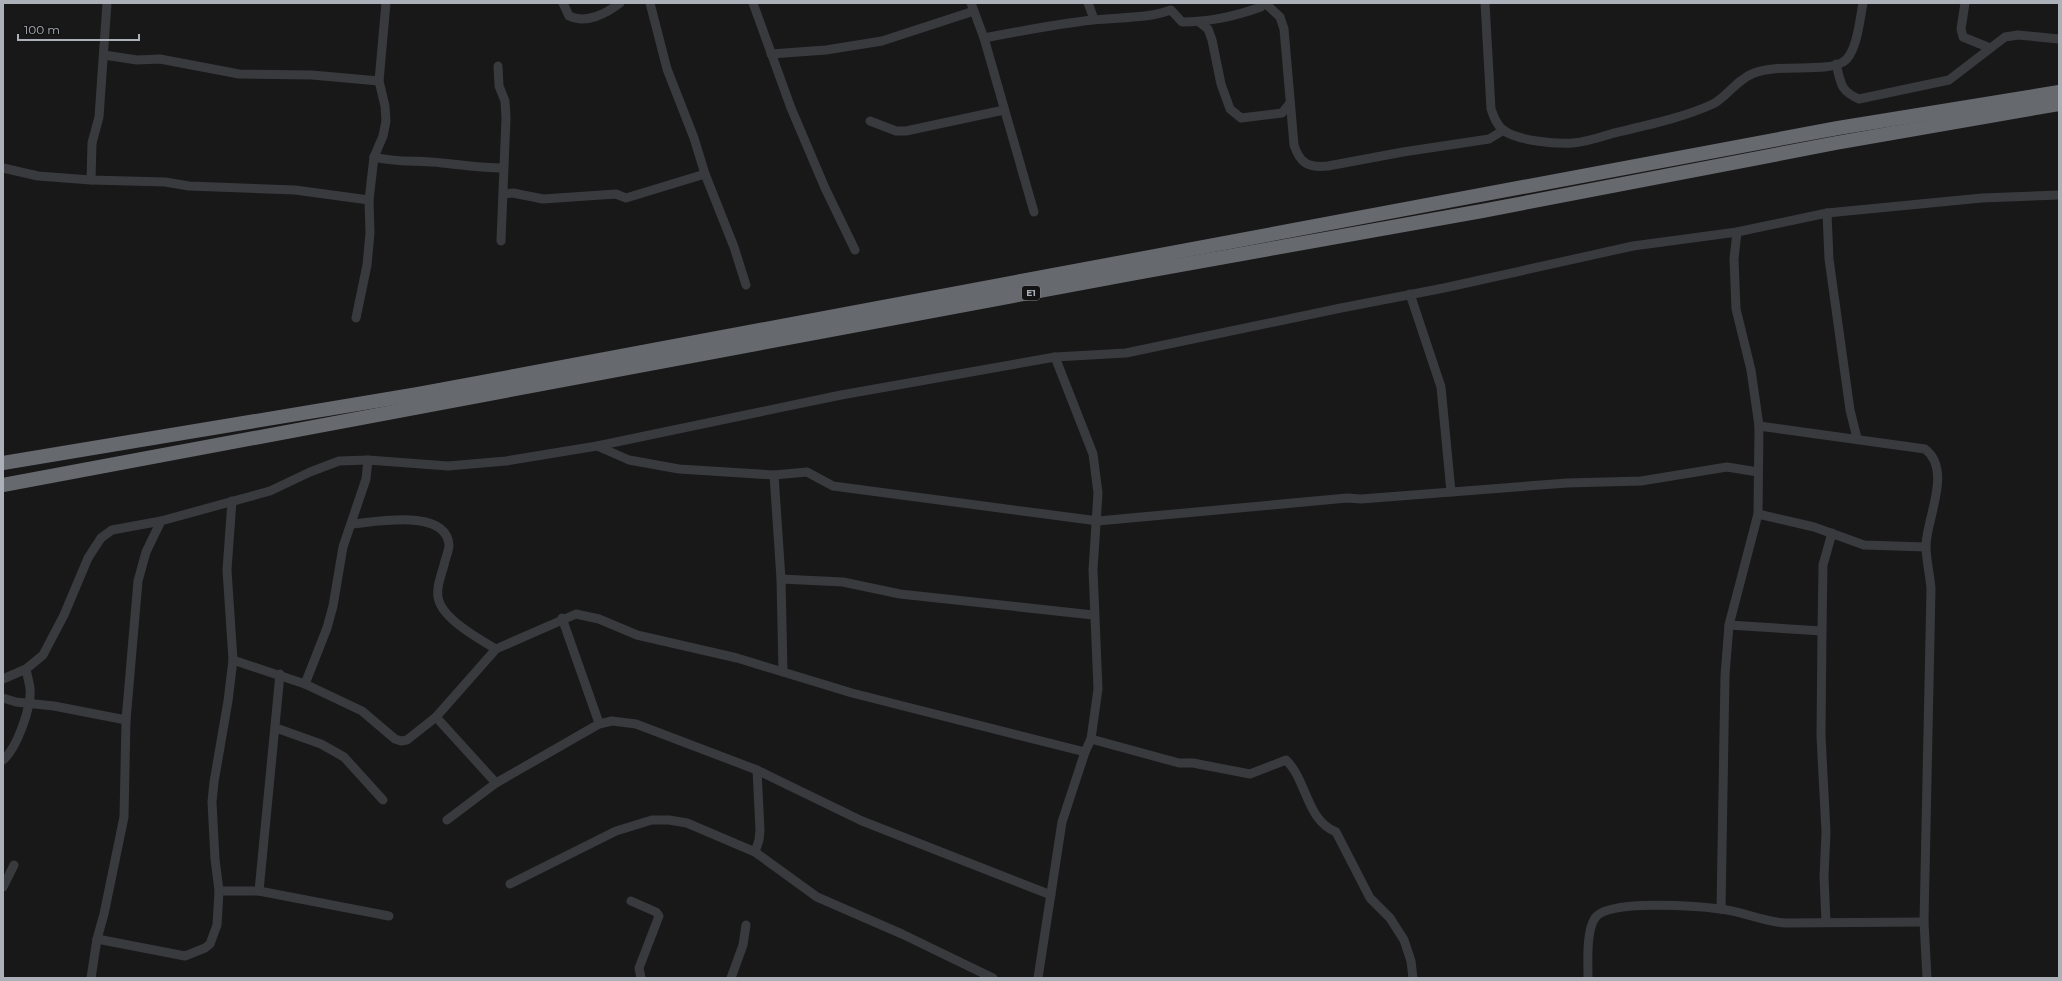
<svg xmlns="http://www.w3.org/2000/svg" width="2062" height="981" font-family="Montserrat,sans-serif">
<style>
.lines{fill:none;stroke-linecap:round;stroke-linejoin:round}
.minor{stroke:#393a3e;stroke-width:9}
.highway{stroke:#66696e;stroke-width:14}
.labels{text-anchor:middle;stroke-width:3.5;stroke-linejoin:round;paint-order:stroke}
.shield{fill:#131314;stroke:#7e8187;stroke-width:1}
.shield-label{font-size:9px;font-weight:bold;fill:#acb0b8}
</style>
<rect width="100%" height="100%" fill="#181819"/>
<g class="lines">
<g class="minor">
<path d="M563,3l6,13c17,8 37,-2 51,-13"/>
<path d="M650,3l17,66 27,69 11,36 29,73 12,38"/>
<path d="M753,3l38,105 34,80 30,62"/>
<path d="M971,3l13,35 50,174"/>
<path d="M1088,3l6,16"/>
<path d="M1265,3l15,14 4,12 10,116c6,19 15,23 34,21l75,-14 86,-13 15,-9"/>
<path d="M1485,3l6,106c3,8 5,15 12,21 15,11 52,14 70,13 14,-1 28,-6 41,-10 34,-8 68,-15 99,-29 14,-7 23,-24 41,-31 25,-10 71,0 89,-11 14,-8 17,-44 20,-59"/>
<path d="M1965,3l-4,26 2,8 27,11"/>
<path d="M1199,22l9,7 4,11 9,44 9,25 11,9 41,-5 8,-10"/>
<path d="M984,38c36,-7 72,-14 109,-18 26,-3 53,-1 78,-10l11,12c26,0 54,-6 79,-15l1,-4"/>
<path d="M771,54l55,-4 56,-9 92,-30"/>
<path d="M104,55l33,5 23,-1 79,15 73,1 67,6"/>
<path d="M1836,64c5,19 4,27 23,35l90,-19 56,-43 13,-2 41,4"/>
<path d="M498,66l1,20 6,15 1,17 -5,123"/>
<path d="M870,121l26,10h10l98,-21"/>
<path d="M374,157c23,6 45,3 68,6 21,2 40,5 61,5"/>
<path d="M3,168l35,8 53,4 74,2 24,4 106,4 74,10"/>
<path d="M91,180l1,-37 7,-26 8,-114"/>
<path d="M504,194l9,-1 30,6 73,-5 10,4 79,-24"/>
<path d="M1827,213l2,46 21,151 7,28"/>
<path d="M1410,294l31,93 10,105"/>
<path d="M356,318l11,-53 3,-32 -1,-33 5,-43 9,-21 3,-15 -1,-15 -6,-25 7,-78"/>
<path d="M1759,426l166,23c28,21 1,70 1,97 0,13 4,29 5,43l-7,333 3,56"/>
<path d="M597,446l32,14 50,9 95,6 33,-3 26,14 265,35 249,-23 14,1 206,-16 74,-2 86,-14 31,5"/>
<path d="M774,475l7,104 2,93"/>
<path d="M1758,514l56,13 50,18 62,2"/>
<path d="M352,524c24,-2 94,-16 97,21 0,6 -4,14 -5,20 -3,11 -9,25 -5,36 6,19 40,38 57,48"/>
<path d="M781,579l62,3 57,12 193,21"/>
<path d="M562,618l37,105"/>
<path d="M1729,625l93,6"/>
<path d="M233,660l72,24 57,27 33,28 6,2 6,-1 29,-23 60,-68 80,-35 23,5 38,16 100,23 115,35 233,59"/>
<path d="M3,679l23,-10 17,-14 21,-40 24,-57 13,-20 11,-8 49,-9 109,-30 40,-19 29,-11 29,-1 80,6 58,-5 91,-15 244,-51 214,-38 71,-4 215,-45 103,-20 189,-42 104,-14 90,-19 155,-15 77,-3"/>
<path d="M305,684l22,-56 6,-22 10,-59 23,-68 2,-19"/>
<path d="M3,698l13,4 38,4 72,14"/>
<path d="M436,717l60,66"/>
<path d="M276,728l45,16 23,13 39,43"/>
<path d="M1091,739l88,24h14l57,11 36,-14c21,20 20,60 50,72l34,66 20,20 14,22 7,21 2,17"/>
<path d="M3,760c14,-12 29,-54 27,-72 -1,-7 -3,-13 -4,-19"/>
<path d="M447,820l49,-37 103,-59 13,-3 24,3 121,46 105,51 189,74"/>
<path d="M755,852l4,-12 1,-10 -3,-60"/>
<path d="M510,884l106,-53 36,-11h17l18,3 68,29 62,45 85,37 91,44"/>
<path d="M3,887l11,-22"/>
<path d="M219,891h40l130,25"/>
<path d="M259,891l21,-217"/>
<path d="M631,901l25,11 3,4 -20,52 2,10"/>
<path d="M1721,909l4,-234 4,-50 29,-111 1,-88 -8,-56 -15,-61 -2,-50 3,-27"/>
<path d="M1826,922l-2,-45 2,-45 -5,-96 1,-105 1,-66 9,-32"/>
<path d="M97,939l88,17 20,-8 5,-4 7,-19 2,-34 -4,-32 -3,-57 2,-20 14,-81 5,-41 -6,-90 5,-69"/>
<path d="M91,978l6,-39 7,-25 20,-97 2,-97 12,-139 8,-29 15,-31"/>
<path d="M731,978l12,-33 3,-20"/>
<path d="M1038,978l24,-156 23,-70 6,-13 7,-50 -5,-119 5,-77 -5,-39 -38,-97"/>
<path d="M1588,978c0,-16 -2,-47 7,-60 12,-19 103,-12 125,-9 22,2 43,13 66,14l138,-1"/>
</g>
<g class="highway">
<path d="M3,463l415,-69 1420,-266 221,-36"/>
<path d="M3,485l1138,-213 341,-61 354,-68 223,-39"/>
</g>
</g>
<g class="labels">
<rect class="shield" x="1022" y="286" width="18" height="14" rx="3"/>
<g class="shield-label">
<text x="1031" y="296">E1</text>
</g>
</g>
<rect width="2062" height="981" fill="none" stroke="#acb0b8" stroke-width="8"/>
<path d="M18 34v6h121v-6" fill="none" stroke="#acb0b8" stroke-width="2"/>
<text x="24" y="34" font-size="12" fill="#acb0b8" stroke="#131314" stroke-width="3" paint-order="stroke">100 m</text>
</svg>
